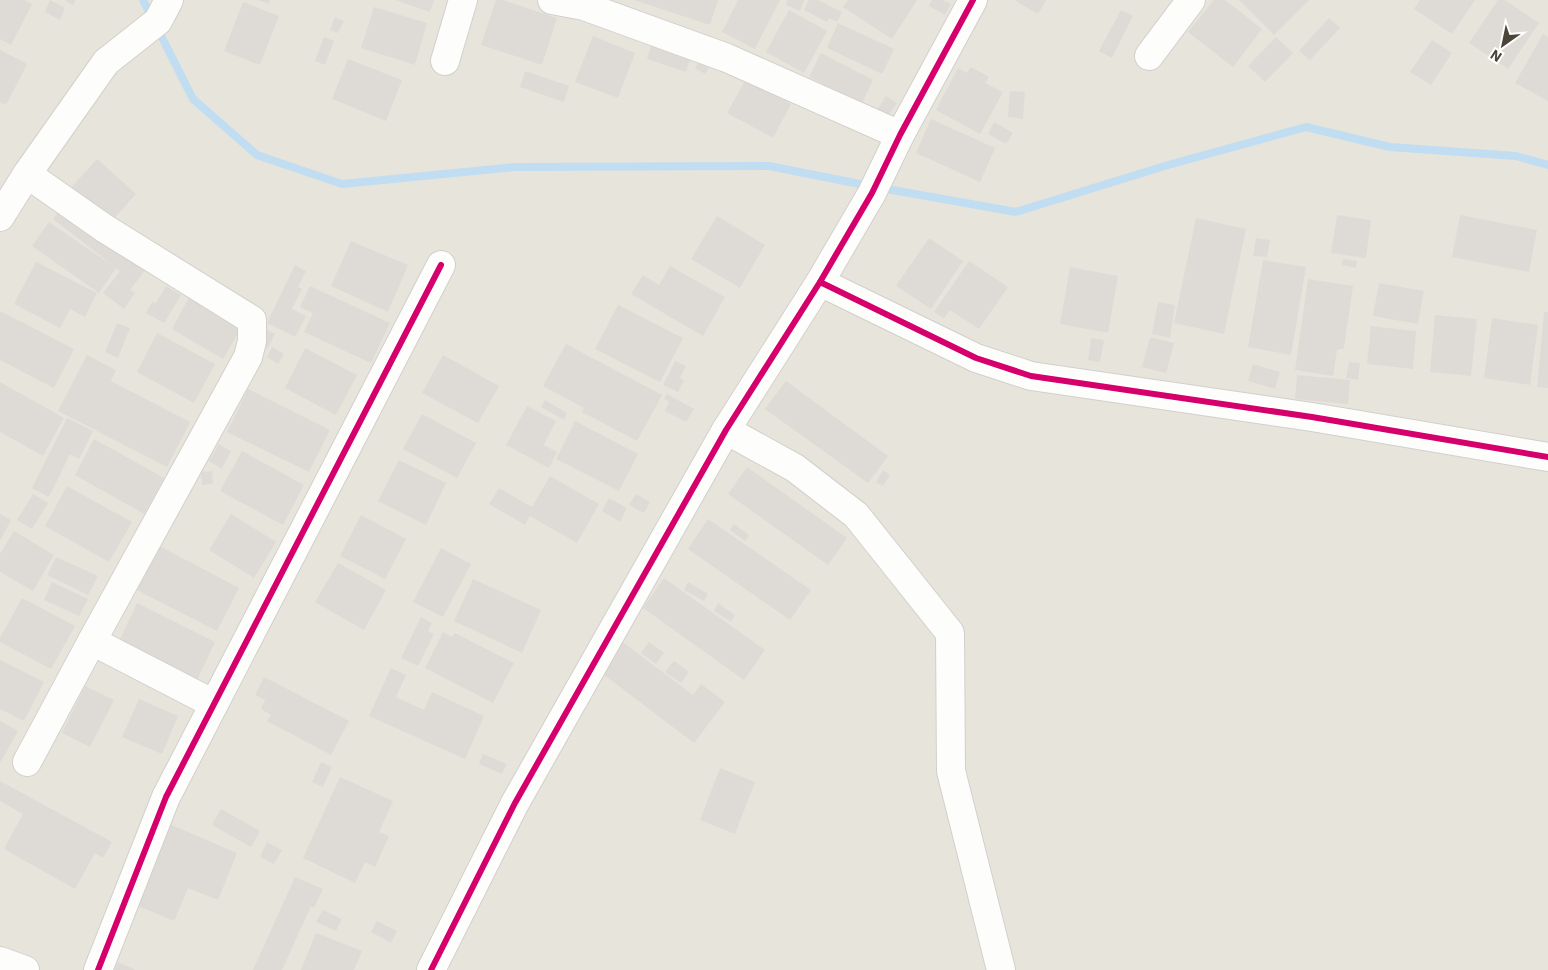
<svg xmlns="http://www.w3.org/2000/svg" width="1548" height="970" font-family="'IBM Plex Sans',sans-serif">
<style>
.residential{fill:#e7e4dc}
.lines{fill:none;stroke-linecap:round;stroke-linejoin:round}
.stream{stroke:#c0ddf1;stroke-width:8}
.building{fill:#dedbd6}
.minor-casing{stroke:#d2d0cb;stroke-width:30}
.tertiary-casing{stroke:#d2d0cb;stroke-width:30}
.minor{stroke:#fdfdfc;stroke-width:28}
.tertiary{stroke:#fdfdfc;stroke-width:28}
.cycleway-casing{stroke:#fff;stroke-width:9}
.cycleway{stroke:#d6006c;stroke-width:6}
</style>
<rect width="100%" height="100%" fill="#f4f2ee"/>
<rect class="residential" x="0" y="0" width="1548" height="970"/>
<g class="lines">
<g class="stream">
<path d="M143,0l50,99 64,56 85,29 173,-17 254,-1 101,20"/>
<path d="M881,188l135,24 152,-47 138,-38 84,20 126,9 32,9"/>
</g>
</g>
<g class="building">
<path d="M0,0h24l8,4 -21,41 -11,-6z"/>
<path d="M50,0l15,8 -5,12 -15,-8z"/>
<path d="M64,0h12l-3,5z"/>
<path d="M258,0h12l-1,4z"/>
<path d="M395,0h39l-4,12z"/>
<path d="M496,0h7l54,18 -15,47 -61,-20z"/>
<path d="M634,0h84l-8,25z"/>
<path d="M738,0h42l-25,49 -33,-17z"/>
<path d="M787,0h17l-4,11 -14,-6z"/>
<path d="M809,0h9l24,12 -5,10 -8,-4 -2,4 -23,-12z"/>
<path d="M848,0h69l-25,39 -49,-32z"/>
<path d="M932,0h11l8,4 -6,11 -16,-9z"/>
<path d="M1014,0h32l-8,14z"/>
<path d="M1214,0h11l37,29 -29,38 -45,-35z"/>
<path d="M1239,0h70l-35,35z"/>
<path d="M1420,0h55l-23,34 -38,-25z"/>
<path d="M1498,0h7l34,23 -31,46 -39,-26z"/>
<path d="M243,2l36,14 -19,49 -36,-14z"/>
<path d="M374,7l53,16 -12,42 -54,-17z"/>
<path d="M789,10l38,21 -23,42 -38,-21z"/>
<path d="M1121,10l12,6 -21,42 -13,-7z"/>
<path d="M335,17l9,4 -6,12 -8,-3z"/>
<path d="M1329,18l11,10 -30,32 -11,-9z"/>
<path d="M838,23l56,26 -12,25 -55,-26z"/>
<path d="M1543,34l5,3v64l-33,-18z"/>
<path d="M593,36l42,17 -17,45 -43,-16z"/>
<path d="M324,37l10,4 -9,24 -10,-4z"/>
<path d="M1276,37l17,16 -28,29 -17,-16z"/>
<path d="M653,39l39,13 -6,20 -39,-13z"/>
<path d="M1432,40l20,13 -21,32 -21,-13z"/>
<path d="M0,50l27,14 -21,41 -6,-3z"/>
<path d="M821,53l52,27 -11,23 -53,-26z"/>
<path d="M702,57l10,6 -7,11 -10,-6z"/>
<path d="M348,59l54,21 -16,41 -54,-22z"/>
<path d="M971,67l18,10 -4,6 18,9 -23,42 -44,-24 22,-42 9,5z"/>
<path d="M525,71l44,15 -5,16 -44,-15z"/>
<path d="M746,79l45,25 -18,34 -46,-25z"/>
<path d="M1010,91l15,1 -2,27 -15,-2z"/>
<path d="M886,96l11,7 -12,17 -10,-7z"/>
<path d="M931,119l64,29 -15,34 -64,-29z"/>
<path d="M994,122l19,11 -7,11 -18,-10z"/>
<path d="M97,159l39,35 -26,29 -40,-34z"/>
<path d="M64,206l82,63 -16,21 5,3 -11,16 -21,-16 17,-22 -67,-52z"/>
<path d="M1337,215l34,5 -5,38 -35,-5z"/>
<path d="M1460,215l77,15 -8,42 -77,-15z"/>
<path d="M717,216l48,29 -25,43 -49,-29z"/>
<path d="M1196,218l50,11 -22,105 -50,-11z"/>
<path d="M49,222l67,46 -17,25 -67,-47z"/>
<path d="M929,238l34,23 -32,48 -35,-23z"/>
<path d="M1256,238l14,2 -3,17 -14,-1z"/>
<path d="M351,241l57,24 -20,47 -57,-26z"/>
<path d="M1343,259l14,2 -1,7 -14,-3z"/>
<path d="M1263,260l43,7 -15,88 -43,-8z"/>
<path d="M969,261l39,26 -29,42 -29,-19 -6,8 -10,-6z"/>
<path d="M36,262l61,31 -12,24 -15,-8 -10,19 -46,-24z"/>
<path d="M295,265l11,6 -8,16 4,2 -10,20 14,7 -11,21 -28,-14z"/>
<path d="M670,266l55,31 -22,39 -72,-42 12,-19 16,10z"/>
<path d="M1070,267l48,9 -10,57 -48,-9z"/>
<path d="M1308,279l45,7 -9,62 -7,2 -4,26 -38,-6z"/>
<path d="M1379,283l45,8 -6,33 -45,-8z"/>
<path d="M166,286l15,9 -17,28 -18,-10 6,-11 4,1z"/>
<path d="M310,286l80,37 -19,40 -67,-31 9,-19 -13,-6z"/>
<path d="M191,294l52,31 -20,34 -51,-30z"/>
<path d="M1158,302l17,3 -5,33 -18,-4z"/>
<path d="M618,305l65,33 -23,44 -65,-33z"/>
<path d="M0,311l74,38 -20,39 -54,-28z"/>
<path d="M1544,312h4v76l-11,-1z"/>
<path d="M1435,315l42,4 -6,57 -41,-4z"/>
<path d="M1492,318l46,7 -8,60 -46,-7z"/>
<path d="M117,323l13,5 -12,30 -13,-6z"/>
<path d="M1371,326l45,5 -3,38 -46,-5z"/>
<path d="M266,329l9,5 -7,14 -9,-5z"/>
<path d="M157,333l58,31 -21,39 -57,-31z"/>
<path d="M1150,337l24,6 -8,30 -24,-6z"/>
<path d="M1091,338l13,2 -4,22 -12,-2z"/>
<path d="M566,344l96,51 -25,46 -55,-29 2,-4 -41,-22z"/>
<path d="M272,347l12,7 -6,10 -11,-7z"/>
<path d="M305,348l52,27 -21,40 -51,-27z"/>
<path d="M87,355l29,15 -5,11 79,41 -23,45 -109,-56z"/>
<path d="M443,355l56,31 -21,37 -56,-30z"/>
<path d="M675,361l11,5 -6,12 4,2 -6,12 -15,-7z"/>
<path d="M1349,362l11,1 -2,17 -12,-2z"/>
<path d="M1253,364l27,8 -5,17 -27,-8z"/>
<path d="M1297,375l53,5 -2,24 -53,-5z"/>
<path d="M786,381l102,75 -20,27 -103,-74z"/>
<path d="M0,382l64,36 -21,38 -43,-24z"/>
<path d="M248,389l82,41 -21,42 -82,-40z"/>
<path d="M667,394l27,15 -8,13 -21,-11 4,-9 -5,-3z"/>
<path d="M545,400l22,13 -3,7 -23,-13z"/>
<path d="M527,406l29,15 -12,24 13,7 -8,16 -43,-23z"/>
<path d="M422,414l54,29 -19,35 -54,-29z"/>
<path d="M67,418l26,13 -14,28 -9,-5 -21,43 -17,-9z"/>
<path d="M575,421l63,33 -19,37 -63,-32z"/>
<path d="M94,439l70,39 -20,36 -69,-39z"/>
<path d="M219,444l12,7 -9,18 -13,-8z"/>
<path d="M242,451l62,34 -21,40 -63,-34z"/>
<path d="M399,460l47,23 -20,42 -48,-24z"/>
<path d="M747,467l100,71 -19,27 -100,-71z"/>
<path d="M883,470l7,5 -7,11 -7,-4z"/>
<path d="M212,471l1,13 -11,1 -1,-13z"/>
<path d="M550,476l49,28 -22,39 -47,-27 -5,9 -36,-21 10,-16 33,19z"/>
<path d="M67,486l65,36 -23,40 -64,-36z"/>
<path d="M33,494l15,9 -16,26 -15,-9z"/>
<path d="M636,494l14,8 -6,11 -15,-8z"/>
<path d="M609,498l18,10 -7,14 -18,-11z"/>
<path d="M0,514l11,6 -11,21z"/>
<path d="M231,514l45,28 -22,36 -45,-28z"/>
<path d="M361,515l45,24 -21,40 -45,-23z"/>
<path d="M708,519l103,71 -21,30 -102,-71z"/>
<path d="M734,524l15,11 -4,6 -15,-11z"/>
<path d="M14,531l40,24 -21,36 -33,-19v-18z"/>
<path d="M154,543l85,45 -22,43 -86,-44z"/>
<path d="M441,548l30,16 -28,53 -30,-15z"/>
<path d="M56,557l42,19 -10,19 -41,-20z"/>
<path d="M338,563l48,27 -22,40 -49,-28z"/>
<path d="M664,578l101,72 -21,30 -101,-72z"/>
<path d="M473,579l68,31 -19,43 -68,-32z"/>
<path d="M52,582l36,17 -9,17 -35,-16z"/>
<path d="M688,582l20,12 -4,7 -20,-11z"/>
<path d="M22,598l53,28 -24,43 -51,-27v-4z"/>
<path d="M137,603l78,39 -19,40 -78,-38z"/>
<path d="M718,603l17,12 -4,7 -17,-11z"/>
<path d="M421,617l11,6 -4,8 6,3 -16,32 -17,-8z"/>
<path d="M443,632l9,5 3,-4 59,30 -21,40 -68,-35z"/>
<path d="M621,641l72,54 8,-11 24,18 -31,41 -95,-72z"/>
<path d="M649,642l15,11 -8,11 -15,-11z"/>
<path d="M0,660l44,22 -20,39 -24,-12z"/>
<path d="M674,661l15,11 -8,11 -16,-11z"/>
<path d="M391,668l15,7 -10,22 28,13 8,-18 52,24 -19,43 -96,-43z"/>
<path d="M264,677l85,44 -18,34 -64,-34 4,-6 -10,-6 4,-9 -10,-5z"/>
<path d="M85,686l29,14 -24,47 -28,-14z"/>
<path d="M139,699l39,17 -16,38 -40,-17z"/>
<path d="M0,721l18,10 -18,32z"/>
<path d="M483,754l24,10 -5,10 -23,-10z"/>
<path d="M321,762l11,5 -9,20 -11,-5z"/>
<path d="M720,768l35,14 -20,52 -35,-14z"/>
<path d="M340,777l53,24 -14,31 10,4 -14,31 -10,-5 -10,21 -52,-25z"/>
<path d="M0,781l112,61 -9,16 -8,-5 -20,36 -71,-40 19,-35 -23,-13z"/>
<path d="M221,809l39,22 -9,16 -39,-22z"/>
<path d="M167,823l70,30 -19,47 -30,-12 -14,33 -41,-17z"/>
<path d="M267,842l15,8 -8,14 -14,-7z"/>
<path d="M295,877l28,12 -9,19 -3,-2 -29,64h-29z"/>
<path d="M323,910l19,9 -6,12 -20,-9z"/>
<path d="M377,921l20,10 -6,12 -20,-11z"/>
<path d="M316,933l46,18 -8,19h-53z"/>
<path d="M118,962l18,8h-22z"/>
</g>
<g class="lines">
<g class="minor-casing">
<g id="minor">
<path d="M552,0l32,6 143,52 173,77"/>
<path d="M1149,56l42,-56"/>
<path d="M445,61l18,-61"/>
<path d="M0,217l27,-43 79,-112 52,-41 11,-21"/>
<path d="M820,282l156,76 55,18 281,41 236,40"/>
<path d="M726,430l69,38 61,47 94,118 1,138 50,199"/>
<path d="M92,641l122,63"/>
<path d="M27,762l65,-121 156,-284 4,-16v-21l-148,-92 -77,-54"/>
<path d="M0,961l25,9"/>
<path d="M98,970l68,-173 275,-532"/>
</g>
</g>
<g class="tertiary-casing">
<path id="tertiary" d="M431,970l84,-167 211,-373 94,-148 52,-89 28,-58 73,-135"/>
</g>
<use href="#minor" class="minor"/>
<use href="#tertiary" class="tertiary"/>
<g class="cycleway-casing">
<g id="cycleway">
<path d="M820,282l156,76 55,18 281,41 236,40"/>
<path d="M98,970l68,-173 275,-532"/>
<path d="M431,970l84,-167 211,-373 94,-148 52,-89 28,-58 73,-135"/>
</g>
</g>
<use href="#cycleway" class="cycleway"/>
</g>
<g transform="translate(1503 45) rotate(213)" stroke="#ffffff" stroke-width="4" paint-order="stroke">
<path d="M0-4L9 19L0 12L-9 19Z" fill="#4b4439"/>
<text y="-8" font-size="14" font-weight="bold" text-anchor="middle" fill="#4b4439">N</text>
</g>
</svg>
